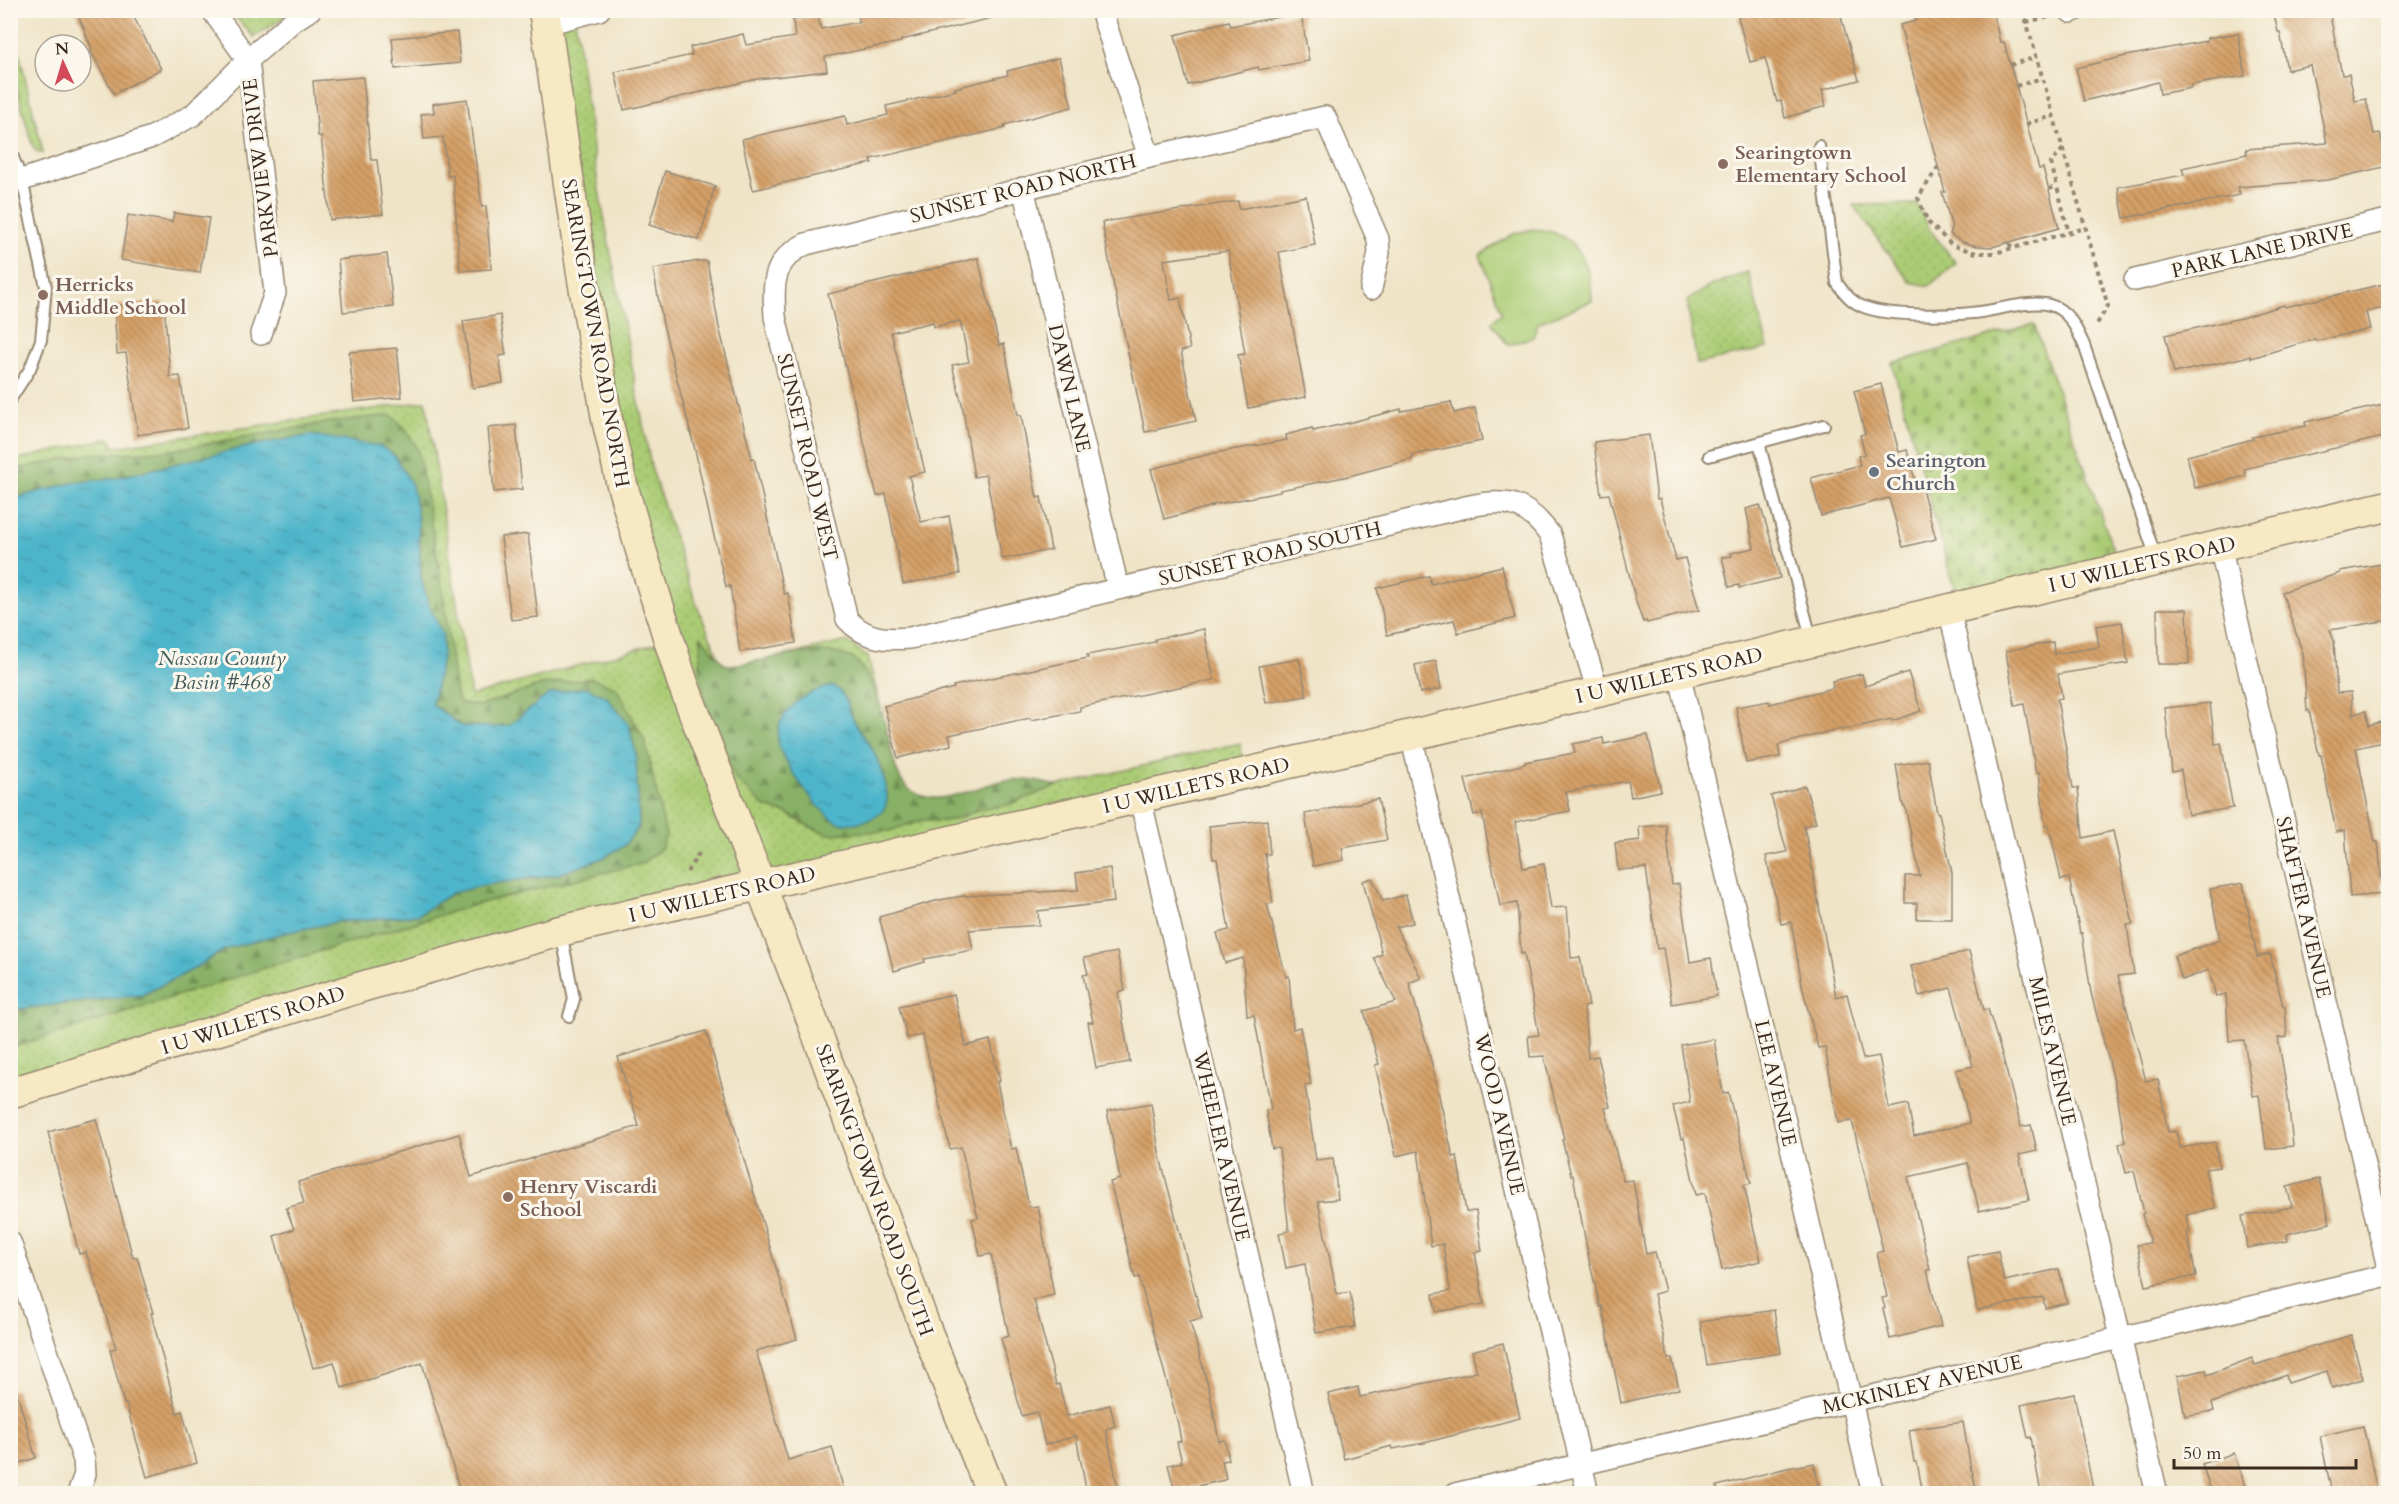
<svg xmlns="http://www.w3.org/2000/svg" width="2399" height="1504" font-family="Cardo,serif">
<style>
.green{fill:url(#green-dots);stroke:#737b4a;stroke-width:1.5}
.forest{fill:url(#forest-firs);stroke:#626d42;stroke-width:1.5}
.cemetery{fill:url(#cemetery-stones);stroke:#737b4a;stroke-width:1.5}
.pitch{fill:#abcc75;stroke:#737b4a;stroke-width:1.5}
.water{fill:url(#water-ripples);stroke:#447074;stroke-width:1.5}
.building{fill:url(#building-back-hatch)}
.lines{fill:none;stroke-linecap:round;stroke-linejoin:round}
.lane-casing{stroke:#958772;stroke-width:14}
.street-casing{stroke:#958772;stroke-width:24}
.secondary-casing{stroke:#958772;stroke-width:33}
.path{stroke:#958772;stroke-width:4;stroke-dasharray:4.5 4.5;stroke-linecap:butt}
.lane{stroke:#fff;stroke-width:10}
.street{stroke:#fff;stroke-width:21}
.secondary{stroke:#f7e9c3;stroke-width:30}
.education-dot{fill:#8d6e63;stroke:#fbf7ec;stroke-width:2}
.worship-dot{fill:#6b7280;stroke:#fbf7ec;stroke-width:2}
.labels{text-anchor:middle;stroke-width:6;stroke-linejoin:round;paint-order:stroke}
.education-label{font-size:20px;font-weight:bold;fill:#785e54;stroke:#fbf7ec;text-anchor:start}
.street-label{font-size:20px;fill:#3b2a1e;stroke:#fbf7ec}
.worship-label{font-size:20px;font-weight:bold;fill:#5b616d;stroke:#fbf7ec;text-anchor:start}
.water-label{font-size:21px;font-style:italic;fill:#415b5b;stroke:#fbf7ec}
</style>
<defs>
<pattern id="green-dots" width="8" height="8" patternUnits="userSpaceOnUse" patternTransform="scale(1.5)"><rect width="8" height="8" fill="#abcc75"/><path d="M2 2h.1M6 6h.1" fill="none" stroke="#94af65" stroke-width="1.8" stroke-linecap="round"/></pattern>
<pattern id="forest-firs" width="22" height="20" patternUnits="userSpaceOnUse" patternTransform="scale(1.5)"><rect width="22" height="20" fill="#88b066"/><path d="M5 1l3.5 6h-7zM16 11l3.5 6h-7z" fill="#708f53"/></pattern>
<pattern id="cemetery-stones" width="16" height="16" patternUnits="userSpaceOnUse" patternTransform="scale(1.5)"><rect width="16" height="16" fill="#abcc75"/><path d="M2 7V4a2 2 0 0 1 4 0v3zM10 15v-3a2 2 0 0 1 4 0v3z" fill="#94af65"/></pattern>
<pattern id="water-ripples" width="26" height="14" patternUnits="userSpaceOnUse" patternTransform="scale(1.5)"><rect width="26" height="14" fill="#4db5cb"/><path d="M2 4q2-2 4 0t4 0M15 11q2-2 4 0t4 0" fill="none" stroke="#4193a4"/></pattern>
<pattern id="building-back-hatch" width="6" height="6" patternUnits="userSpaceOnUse" patternTransform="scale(1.5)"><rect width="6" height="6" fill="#d5a068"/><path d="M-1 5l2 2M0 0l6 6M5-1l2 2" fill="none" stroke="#ae8355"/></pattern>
</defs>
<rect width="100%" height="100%" fill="#fbf7ec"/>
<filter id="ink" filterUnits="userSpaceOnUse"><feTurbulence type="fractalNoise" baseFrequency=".0167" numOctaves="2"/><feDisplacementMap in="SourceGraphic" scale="12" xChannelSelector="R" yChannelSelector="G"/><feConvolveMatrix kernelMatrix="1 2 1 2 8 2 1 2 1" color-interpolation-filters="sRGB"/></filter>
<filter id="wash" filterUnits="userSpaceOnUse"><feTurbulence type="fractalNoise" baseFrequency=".008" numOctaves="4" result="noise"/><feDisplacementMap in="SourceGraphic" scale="24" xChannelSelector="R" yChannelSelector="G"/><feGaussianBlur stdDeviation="1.35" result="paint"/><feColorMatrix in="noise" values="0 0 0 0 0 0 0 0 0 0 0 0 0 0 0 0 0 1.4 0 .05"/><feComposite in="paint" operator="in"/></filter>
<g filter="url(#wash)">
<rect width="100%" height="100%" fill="#efe4c7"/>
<g class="green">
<path d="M230,11h65l-41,26z"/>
<path d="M574,11l24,174 53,282 45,136 28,67 123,-29 21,16 42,168 12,-5 21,1 14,-2 21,-9 29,-5 50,-19 183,-43 4,24 -1233,315 -1,-621 100,-23 4,9 312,-46 45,295 197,-56 -28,-93 -97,-523z"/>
<path d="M11,18l32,135 -6,-1 -5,-7 -21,-79z"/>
<path d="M1917,204l13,26 26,33 -27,23 -19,-4 -57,-77z"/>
<path d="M1748,272l20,76 -71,16 -10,-63 21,-14z"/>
</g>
<g class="forest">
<path d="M391,415l14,13 13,22 23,127 15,118 4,8 20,3 62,-21 49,-7 25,9 29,54 21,94 -5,14 -18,14 -162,40 -213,64 -257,81v-32l8,-7 123,-14 46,-23 38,-23 54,-15 57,-12 81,-7 34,-22 33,-8 74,-11 44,-16 22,-13 14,-18 -3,-73 -7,-29 -22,-28 -81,16 -18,13 -18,1 -29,-1 -29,-22 10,-46 -21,-80 -3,-60 -303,-40 -44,5 -60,16 -1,-29 80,-16 76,-3 164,-29z"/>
<path d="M701,636l23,28 6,1c36,-3 89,-23 122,-7 11,6 21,27 25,38 6,15 9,33 13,49 3,14 7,36 20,45 29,21 68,-6 97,-10 17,-2 33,2 50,6l-50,19 -29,4 -21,10 -14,2 -21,-1 -33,11 -61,3 -18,-7 -22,-13 -23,-7 -30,-29 -24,-51 -11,-52z"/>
</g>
<path class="cemetery" d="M2034,324l86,245 -161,38 -67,-244z"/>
<path class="pitch" d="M1533,229c43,2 58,32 59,72l-54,22 -5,14 -25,8 -17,-23 11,-9 -22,-58 33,-21z"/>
<g class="water">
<path d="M310,435l70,11 15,10 17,29 6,33 3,60 7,25 15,32 -1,23 -10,46 29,22 29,1 18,-1 41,-32 37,-7 21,10 22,28 7,29 3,73 -14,18 -22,13 -44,16 -74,11 -33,8 -34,22 -81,7 -57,12 -54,15 -38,23 -46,23 -123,14 -8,7v-517l60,-16 44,-5 135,-32z"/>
<path d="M834,686c14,10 13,21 20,35 4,9 12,17 17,26 5,8 8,17 11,26 11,30 6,45 -28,50 -4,0 -10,1 -14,0 -19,-6 -55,-58 -61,-77 -9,-32 29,-57 55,-60z"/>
</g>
<g id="blocks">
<g class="building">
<path d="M76,10h54l31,59 -47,25 -24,-44 2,-1z"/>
<path d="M857,10h134l1,8 -91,22v2l-76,15 2,14 -70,8 -133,31 -9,-38 77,-17 -2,-8 53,-13 3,11 49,-8 -2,-17 25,-4 3,13 38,-7z"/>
<path d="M1761,10h78l20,70 -37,10 4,16 -41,12 -4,-17 -4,1 -12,-44 -15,4 -12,-45z"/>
<path d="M1913,10h65l2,6 13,-3 7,29h4l35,127 4,-1 16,60 -67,19 -15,-1 -15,-4 -12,-8 2,-6 -10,-36h3l-45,-167 16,-4z"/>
<path d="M2273,10h56l13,65 7,-1 6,27 11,-2 8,35 6,-1 8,33 -60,14 -90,7 2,8 -116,23 -6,-31 66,-12 -2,-7 65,-14 -1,-5 81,-6 -17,-78 -23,5 -7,-38h-2z"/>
<path d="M1301,13l8,48 -50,9 -1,-3 -70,18 -13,-50 54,-14 2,5z"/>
<path d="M457,32l3,31 -65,6 -3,-31z"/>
<path d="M2238,33l7,43 -54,9v3l-31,6 -2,-12 -74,19 -8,-33 50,-12 81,-15v-3z"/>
<path d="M1059,58l13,49 -68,18 1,3 -134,31 1,4 -119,27 -11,-51 103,-23 2,9 41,-10 -2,-9 70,-16 -1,-2 53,-13 -1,-4z"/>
<path d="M363,77l8,83h6l6,54 -53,6 -9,-84h-3l-5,-55z"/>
<path d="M467,99l15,108 4,-1 5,63 -31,2 -7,-96 -5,1 -5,-39 -19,2 -3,-25 13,-1 -1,-9z"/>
<path d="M665,171l50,15 -16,54 -50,-15z"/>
<path d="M1306,196l9,49 -36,7 27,145 -58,11 -10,-53 7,-1 -17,-103 -64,9 7,40 9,-2 10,51 -9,2 15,70 -51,11 -33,-155 -10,-55 136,-21 1,8z"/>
<path d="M174,213l35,5 -9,55 -79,-13 7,-45 44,7z"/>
<path d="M387,254l6,53 -50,5 -5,-52z"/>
<path d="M978,258l21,87 5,-1 14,71h3l16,83 4,-1 10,53 -49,9 -16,-84 -12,2 -12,-73 -10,-39 17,-3 -9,-41 -26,6 -1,-5 -42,10 34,140 -16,4 12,46 28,-6 11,58 -57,10 -17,-90 -9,2 -49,-202z"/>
<path d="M699,261h8l12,66 33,132 2,-1 30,136 4,-1 8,50 -56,9 -10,-66 -4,1 -16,-68 -14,-65 -33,-130 -10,-55z"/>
<path d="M2388,283v24l-22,5 4,17 -54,12 -1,-2 -64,19 -1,-2 -76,17 -9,-38 76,-17 43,-13 1,2z"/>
<path d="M164,302l6,75 10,-1 8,52 -50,7 -12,-82 -9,1 -3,-48z"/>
<path d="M500,315l6,40 -7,1 4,27 -30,5 -10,-67z"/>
<path d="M397,348l5,49 -48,5 -5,-50z"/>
<path d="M1881,384l18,68 8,-2 9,34 4,-2 16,57 -33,8 -14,-49 -68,18 -10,-38 49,-13 -2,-9 7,-2 -5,-19 5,-1 -11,-43z"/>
<path d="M1451,402l3,11 21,-5 7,33 -70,14 1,4 -64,17 -69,14v2l-68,13 1,1 -49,13 -13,-50 63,-16 73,-13 -1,-5 26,-7 1,3 39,-9 49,-13v2z"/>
<path d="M2388,404v32l-144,33 2,7 -51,12 -8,-32 66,-17 -1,-2 54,-11 -1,-4z"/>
<path d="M516,425l6,64 -28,3 -6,-64z"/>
<path d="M1649,435l8,64h3l16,61 9,-2 14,52 -52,13 -1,-2 -3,1 -7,-20 -27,-108 -8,1 -7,-53z"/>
<path d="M1760,505l12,38 8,35 -41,10v-3l-10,2 -7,-30 10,-1 -1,-3 23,-5 -8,-39z"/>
<path d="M528,534l10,83 -27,3 -10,-83z"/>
<path d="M2388,563v57l-58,10 4,11 3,52 14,-1 2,22 13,-3 3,14 16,-4 3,17v3l-32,7 19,94h3l5,52 -33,3 -5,-67 -9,2 -15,-77h-2l-10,-45 -2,1 -4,-57 -21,-62 58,-19v-2z"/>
<path d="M1502,566l13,52 -57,15 -4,-13 -67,15 -10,-47 52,-12 2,8z"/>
<path d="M2157,609h30l2,55h-31z"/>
<path d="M2122,622l6,41 -70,11 4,24 -5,1 16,89h5l5,50 30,-7 20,93 -6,1 7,49 -16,2 28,105 12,-2 10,53 8,-1 4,17 35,-6 4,25 -14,2 10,39 -29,7 4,17 -3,1 9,43 -50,10 -9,-41 13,-2 -8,-29 2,-1 -10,-42 -8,2 -7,-29 6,-2 -9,-54 -25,-95 -9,-60h-2l-11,-55 -8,2 -12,-54h-4l-6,-54 -3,1 -12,-69 -9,2 -9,-55 47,-9 1,12 45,-7 -3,-21z"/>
<path d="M1204,629l10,51 -134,27v4l-49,9 -1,-2 -81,17 2,10 -53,13 -14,-52 70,-18 -1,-2 135,-28 -1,-3 68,-13v-3z"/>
<path d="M1299,659l8,37 -41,7 -7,-37z"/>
<path d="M1436,661l5,28 -21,4 -5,-28z"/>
<path d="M1908,672l13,39 -29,10 -1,-2 -49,11v-2l-64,17 2,12 -34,6 -10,-56 33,-6 1,3 63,-16 -1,-7 30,-7 3,12z"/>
<path d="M2210,703l5,41 6,-1 12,65 -45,7 -7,-45 -9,2 -7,-64z"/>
<path d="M1648,735l13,56 -30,6 -3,-16 -62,11 4,19 -55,11 8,46 21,-4 7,44 16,-1 4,51 9,-1 9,49 -5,1 4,51 10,-2 12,51 -5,1 18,73 10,-1 13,74 9,-2 10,39 -11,3 14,65 4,-1 7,31 -58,14 -19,-97 -2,1 -11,-48 -16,-84h-2l-9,-35 2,-1 -20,-83 -14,1 -2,-21 11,-1 -15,-82 -3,1 -4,-51 -17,3 -18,-93 -8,2 -9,-36 60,-15v-2l50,-9 -2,-9 30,-6 1,6z"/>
<path d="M1928,760l9,53h2l13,60v46h-35v-16h-12v-27h15l-15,-70h-2l-7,-41z"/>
<path d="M1805,786l11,37 -12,3 32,171 11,-3 16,65 16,-3 10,52 19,-4 6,32 56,-13 -14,-53 17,-4 -22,-78 -32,8 -8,-30 58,-15 15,59 4,-1 15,49 18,69 10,-2 6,26 -18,4 10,45 -50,11 -11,-48 -60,14 22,93h-3l14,56 -51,13 -7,-30 2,-1 -3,-10 5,-1 -10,-44 6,-2 -31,-130 -14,2 -13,-76 -7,1 -15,-58 -12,-68 -10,2 -15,-68 21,-4 -16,-56z"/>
<path d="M1378,799l9,41 -45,8 2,12 -31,6 -8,-52z"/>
<path d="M1267,820l3,34h-5l8,49 -6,1 19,73 3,-1 4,53 7,-2 11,57 -6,1 11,75 17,-2 5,41 -20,2 19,93 13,-2 5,35 -39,6 -11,-69 -19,4 -7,-35 10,-2 -10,-83 -7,1 -6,-39 5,-1 -17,-94 -7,1 -4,-58 -18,5 -8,-30 12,-3 -12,-71h-4l-4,-33z"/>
<path d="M1666,825l6,60 7,-1 11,78 21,-4 6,38 -45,8 -9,-56 -6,1 -11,-81 -28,2 -3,-27 25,-3 -1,-13z"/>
<path d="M1110,868l4,34 -76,9 1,14 -70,5 4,20 -49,9 1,3 -31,9 -15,-54 60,-17 24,-4 115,-6 -2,-17z"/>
<path d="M1372,878l11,23 23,-6 7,28 -17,4 25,51 -12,5 20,69 24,105 4,-1 9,56 10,-1 6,40 -7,1 9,52 -48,8 -3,-18 17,-3 -7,-47 -12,2 -13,-95 -22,5 -21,-91 4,-1 -15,-53 32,-9 -22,-44 8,-4 -19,-73z"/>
<path d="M2243,883l14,74 13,-3 13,52h2l2,31 -9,1 9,52 6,56 -27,3 -7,-54 -6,1 -9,-56 -15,1 -3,-47 -10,3 -7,-27 -27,10 -8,-24 46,-16 -10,-51z"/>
<path d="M1117,952l8,38 -7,2 12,70 -34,6 -8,-46h5l-10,-47 5,-1 -4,-16z"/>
<path d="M954,994l12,52 24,-6 10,41 -3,1 14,67 5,-1 13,59 9,-1 16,89 -20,5 22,85 3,-1 8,32 43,-11 5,21 -9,3 13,65h-32l-11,-58 -31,9 -8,-33 -15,4 -21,-78 8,-2 -18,-82 -11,2 -8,-37 6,-1 -17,-71 -11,2 -27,-114 -16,3 -8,-32z"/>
<path d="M706,1031l91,308 -41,12 32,109 44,-13 13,47h-384l-39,-131 -80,25 -8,-26 -21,6 -39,-132 20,-7 -8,-21 18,-5 -6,-21 161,-48 12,43 168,-51 -21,-69z"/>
<path d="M1714,1039l9,55 5,-2 23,91 -7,2 17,76 -39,9 -17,-77 -9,2 -12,-57 -3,1 -8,-33 17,-4 -9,-57z"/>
<path d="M1151,1103l9,54 42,161 -12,3 19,68 10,52 6,-1 4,20 -7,1 4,17 -2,2 -49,11 -7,-26 14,-3 -5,-20 4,-1 -3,-17 -39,-147 -4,1 -25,-96 10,-3 -13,-68z"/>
<path d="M96,1119l37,139 4,-1 16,56h-2l26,100 5,-2 15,52 -50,14 -21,-73h-2l-14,-54 6,-2 -30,-96 -7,2 -31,-122z"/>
<path d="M2319,1179l11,44 -43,11 1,7 -41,7 -5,-32 50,-9 -5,-20z"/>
<path d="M1998,1251l6,30 55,-12 8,34 -22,5 -2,-11 -66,13 -10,-53z"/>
<path d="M1774,1310l7,43 -74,12 -7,-43z"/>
<path d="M2351,1335l12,44 -31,9 -5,-17 -39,12 -2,-8 -74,28 2,8 -29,5 -8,-40 29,-6 1,5 45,-17 3,7z"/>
<path d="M1503,1343l17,75 -96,25 -31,6 -1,-3 -48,13 -16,-65 30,-7 2,10 117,-25 -5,-21z"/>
<path d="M10,1390h6l20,68 -26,8z"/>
<path d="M2074,1394l20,100h-53l-10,-57 -3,1 -7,-33z"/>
<path d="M1963,1422l8,48h1l5,24h-54l-6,-32h-3l-5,-32z"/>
<path d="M2363,1426l15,68h-46l-12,-58z"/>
<path d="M2234,1453l12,36 -14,5h-20l-10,-30z"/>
<path d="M1814,1463l6,31h-102l-1,-8 70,-18z"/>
</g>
</g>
</g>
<g filter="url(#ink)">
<use href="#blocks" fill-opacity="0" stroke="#958772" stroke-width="1.5"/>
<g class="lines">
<g class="lane-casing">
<g id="lane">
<path d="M1819,146l18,137c7,10 15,20 27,24 25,10 95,9 123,4 17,-3 47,-11 63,-6 19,5 27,25 34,40l72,213"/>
<path d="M10,150l12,30 24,107 -5,53 -11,29 -20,31"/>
<path d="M1759,443l53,198"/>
<path d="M1709,456l115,-31"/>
<path d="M561,932l13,67 -5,17"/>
</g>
</g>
<g class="street-casing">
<g id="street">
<path d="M212,10l36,50 27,233 -14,41"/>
<path d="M1101,10l48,147"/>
<path d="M2071,12l4,-2"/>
<path d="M546,24l53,-14"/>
<path d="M22,180l130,-43 41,-22 55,-55 45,-39 17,-11"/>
<path d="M1023,188l95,400"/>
<path d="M2135,280l253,-60"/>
<path d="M1371,289l8,-36 -1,-14 -53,-122 -176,40 -343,87c-34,16 -33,39 -31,73l72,302c18,20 37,21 63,19l560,-132c38,-8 57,-3 80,29l48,157"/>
<path d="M2220,546l168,722"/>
<path d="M1949,609l208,885"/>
<path d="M1679,673l194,821"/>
<path d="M1411,735l177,759"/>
<path d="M1140,798l164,696"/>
<path d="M10,1242l74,218 1,14 -7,20"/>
<path d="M1455,1494l933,-219"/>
</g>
</g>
<g class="secondary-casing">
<g id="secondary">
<path d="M544,10l38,264 25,145 14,62 19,66 42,134 123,320 120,326 67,167"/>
<path d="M10,1093l358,-108 192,-54 1038,-239 790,-186"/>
</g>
</g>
<g class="path">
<path d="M2023,10l85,296 -13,21"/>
<path d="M2026,22l23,-5"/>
<path d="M2010,65l27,-8"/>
<path d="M2016,86l26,-8"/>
<path d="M2026,124l27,-8"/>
<path d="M2063,149l-12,14 18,70"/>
<path d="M1938,167l-20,31 10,24 24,23 24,8h19l90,-25"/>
<path d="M2049,189l8,-2"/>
<path d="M2010,243l1,6"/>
<path d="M687,872l14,-22"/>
</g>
<use href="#lane" class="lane"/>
<use href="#street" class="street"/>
<use href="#secondary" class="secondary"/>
</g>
</g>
<g class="education-dot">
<circle cx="1723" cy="164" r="6"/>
<circle cx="43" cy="295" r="6"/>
<circle cx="508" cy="1197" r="6"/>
</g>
<circle class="worship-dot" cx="1874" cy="472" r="6"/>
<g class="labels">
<g class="education-label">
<text x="1735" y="159">Searingtown<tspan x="1735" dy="23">Elementary School</tspan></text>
<text x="55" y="291">Herricks<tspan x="55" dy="23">Middle School</tspan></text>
<text x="520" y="1193">Henry Viscardi<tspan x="520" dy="23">School</tspan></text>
</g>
<g class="street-label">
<text transform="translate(260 168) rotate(-97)" y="7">PARKVIEW DRIVE</text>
<text transform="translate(1023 188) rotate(-14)" y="7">SUNSET ROAD NORTH</text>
<text transform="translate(2262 250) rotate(-13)" y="7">PARK LANE DRIVE</text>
<text transform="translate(596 333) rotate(80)" y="7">SEARINGTOWN ROAD NORTH</text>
<text transform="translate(1070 388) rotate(77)" y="7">DAWN LANE</text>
<text transform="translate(808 457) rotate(77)" y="7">SUNSET ROAD WEST</text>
<text transform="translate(1270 553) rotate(-13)" y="7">SUNSET ROAD SOUTH</text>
<text transform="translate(2142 564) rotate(-13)" y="7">I U WILLETS ROAD</text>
<text transform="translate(1669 675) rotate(-13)" y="7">I U WILLETS ROAD</text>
<text transform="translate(1196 785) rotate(-13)" y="7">I U WILLETS ROAD</text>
<text transform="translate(722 894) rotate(-13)" y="7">I U WILLETS ROAD</text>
<text transform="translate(2304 907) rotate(77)" y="7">SHAFTER AVENUE</text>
<text transform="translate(253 1020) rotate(-17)" y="7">I U WILLETS ROAD</text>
<text transform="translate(2053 1051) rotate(77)" y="7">MILES AVENUE</text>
<text transform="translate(1776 1083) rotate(77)" y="7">LEE AVENUE</text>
<text transform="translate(1500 1114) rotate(77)" y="7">WOOD AVENUE</text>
<text transform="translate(1222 1146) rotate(77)" y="7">WHEELER AVENUE</text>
<text transform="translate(875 1190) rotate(70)" y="7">SEARINGTOWN ROAD SOUTH</text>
<text transform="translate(1922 1384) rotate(-13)" y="7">MCKINLEY AVENUE</text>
</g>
<g class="worship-label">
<text x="1886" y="467">Searington<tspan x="1886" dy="23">Church</tspan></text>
</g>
<g class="water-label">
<text x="222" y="665">Nassau County<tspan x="222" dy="24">Basin #468</tspan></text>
</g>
</g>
<rect width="2399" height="1504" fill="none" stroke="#fbf7ec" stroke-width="36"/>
<g transform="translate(63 63) rotate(356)"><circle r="28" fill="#fbf7ec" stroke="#aea59a" stroke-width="1.5"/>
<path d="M0-4.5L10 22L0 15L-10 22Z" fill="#d1495b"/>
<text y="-9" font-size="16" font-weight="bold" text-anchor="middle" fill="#3b2a1e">N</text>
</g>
<path d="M2174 1459v9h182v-9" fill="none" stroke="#3b2a1e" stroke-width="3"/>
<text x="2183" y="1459" font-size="18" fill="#3b2a1e" stroke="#fbf7ec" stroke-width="4.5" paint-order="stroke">50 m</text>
</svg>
